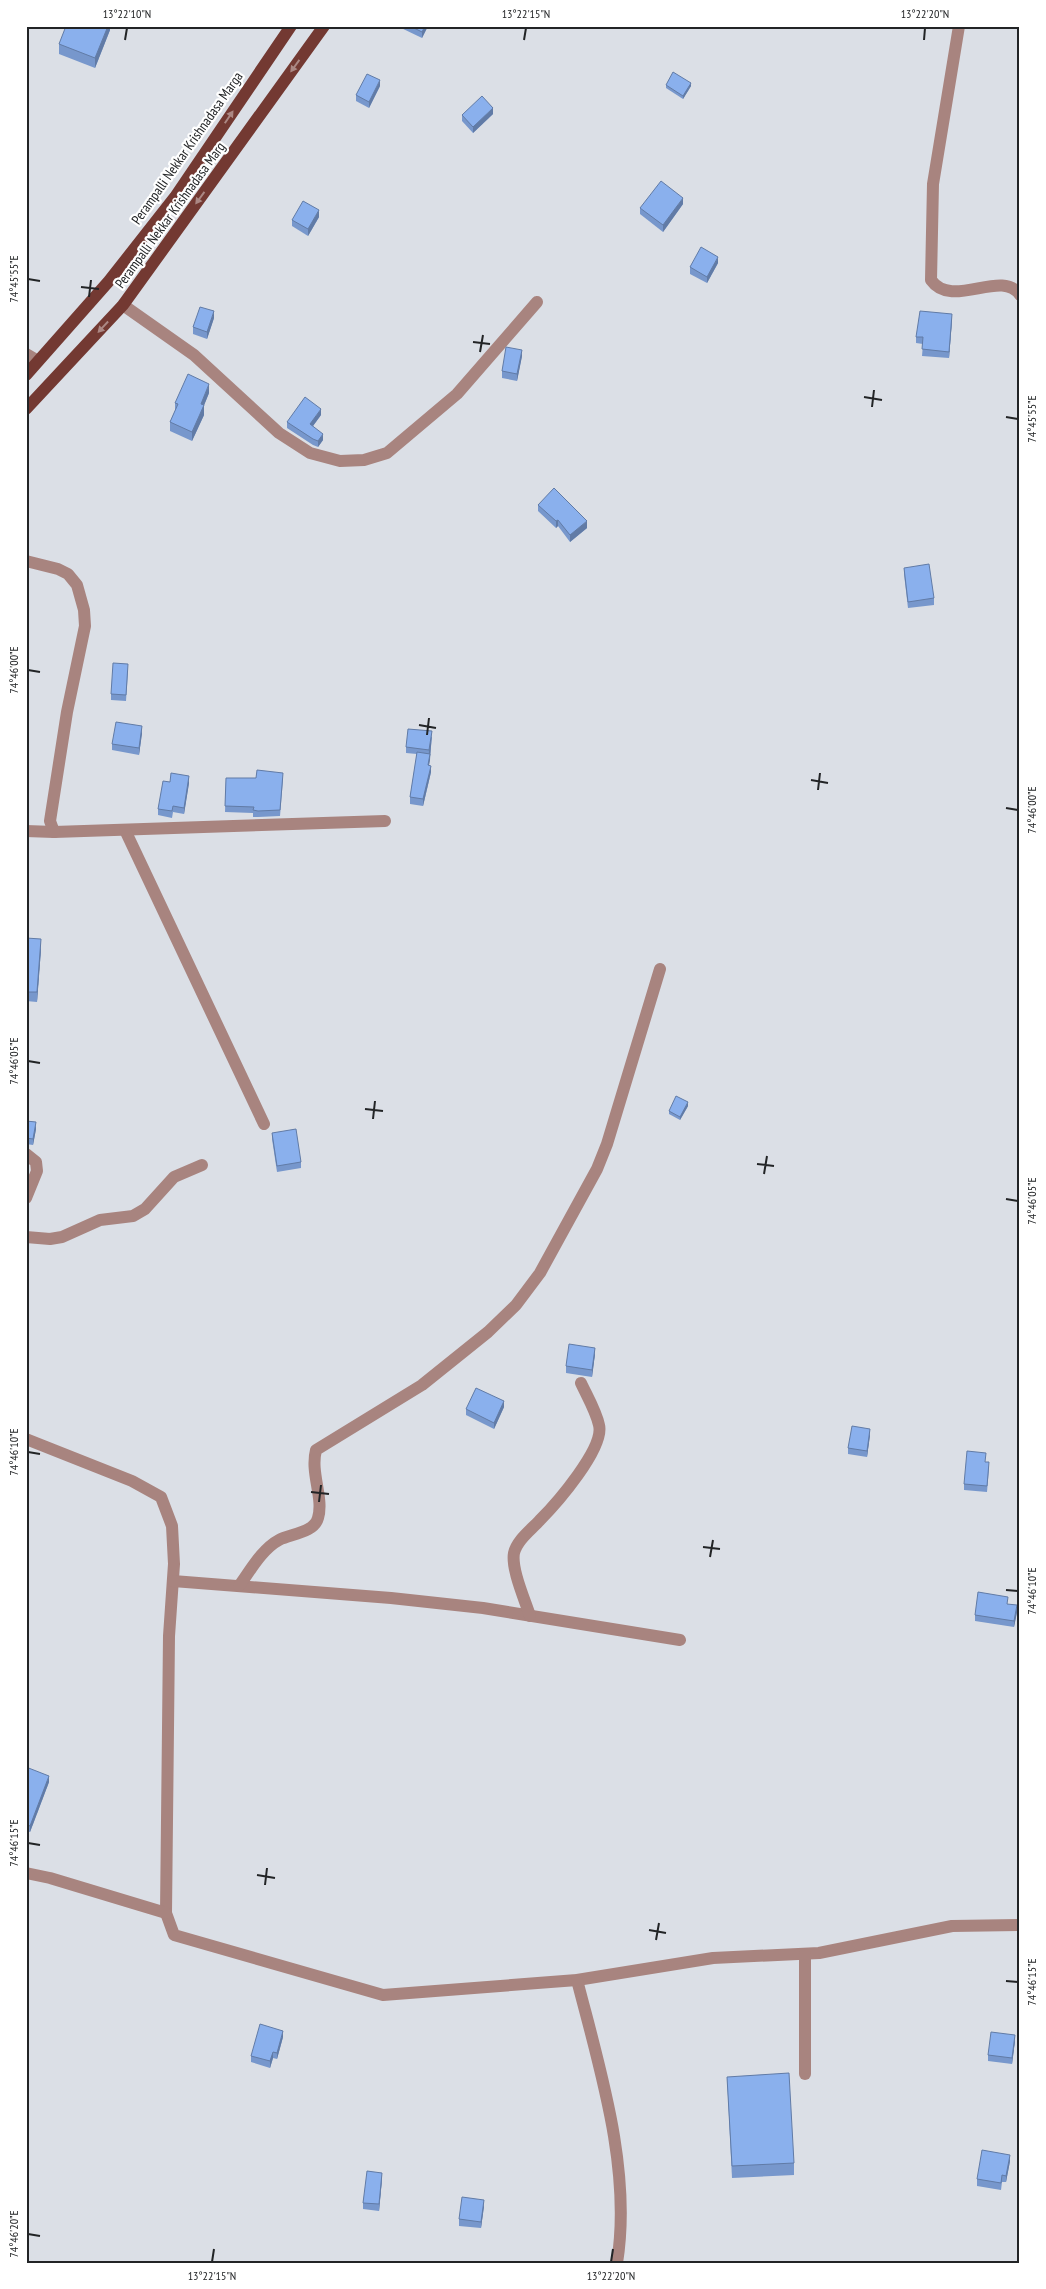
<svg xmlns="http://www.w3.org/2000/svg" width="1046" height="2289" font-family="'PT Sans Narrow',sans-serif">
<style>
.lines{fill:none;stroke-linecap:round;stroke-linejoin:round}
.minor{stroke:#a8847f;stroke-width:12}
.major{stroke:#733932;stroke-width:12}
.wall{fill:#7797cc}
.shaded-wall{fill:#617ba6}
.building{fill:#8ab0ed;stroke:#617ba6}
.oneway{fill:#ab8884}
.ticks{fill:none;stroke:#222426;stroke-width:2}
.labels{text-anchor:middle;stroke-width:4.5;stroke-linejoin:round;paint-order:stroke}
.street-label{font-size:14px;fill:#222426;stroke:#fff}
.neatline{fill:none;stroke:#222426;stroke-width:2}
.ticks-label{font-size:12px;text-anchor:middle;fill:#222426}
</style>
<rect width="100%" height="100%" fill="#dbdfe6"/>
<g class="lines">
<g class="minor">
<path d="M959,26l-26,158 -2,96c21,30 71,-12 89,15"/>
<path d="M123,305l71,50 85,78 31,20 30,8 24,-1 23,-7 70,-59 80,-92"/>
<path d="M26,354l12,7"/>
<path d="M26,561l32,8 10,5 9,11 7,25 1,16 -18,86 -17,109 4,11 331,-11"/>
<path d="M125,830l139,294"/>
<path d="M26,831l28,1"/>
<path d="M26,1154l10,8 1,9 -11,27"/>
<path d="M26,1237l24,2 12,-2 38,-17 33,-4 12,-7 29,-32 28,-12"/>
<path d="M26,1439l106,42 29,16 11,29 2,38 -5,72 -3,277 8,22 209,60 194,-15 136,-22 106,-5 133,-27 68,-1"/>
<path d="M173,1581l218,17 92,10 197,32"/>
<path d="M239,1586c11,-15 23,-37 40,-46 11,-6 35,-7 39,-22 6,-20 -8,-45 -2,-68l106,-65 66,-53 28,-27 24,-32 57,-104 10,-25 53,-175"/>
<path d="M530,1616c-5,-16 -19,-47 -16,-63 3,-13 17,-23 26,-33 16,-16 65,-72 59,-95 -3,-14 -12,-29 -18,-42"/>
<path d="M26,1873l24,5 116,35"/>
<path d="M805,1954v120"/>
<path d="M577,1980c23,89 55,191 40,283"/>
</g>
<g class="major">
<path d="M26,375l83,-94 66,-84 116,-171"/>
<path d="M26,409l97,-104 201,-279"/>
</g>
</g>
<g class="wall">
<path d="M110,26v4l-15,38 -36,-14v-10z"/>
<path d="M397,26h31l-6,12z"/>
<path d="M666,85l25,1 -8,13 -17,-11z"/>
<path d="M380,86l-11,22 -13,-7v-6z"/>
<path d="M493,114l-20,19 -11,-12v-6z"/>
<path d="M683,204l-20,28 -23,-18v-6z"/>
<path d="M319,217l-11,19 -16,-10v-6z"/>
<path d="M718,263l-11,20 -17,-9v-7z"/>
<path d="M214,318l-7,21 -14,-5v-7z"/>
<path d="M952,320l-3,38 -27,-2 1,-12 -7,-1v-6z"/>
<path d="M522,356l-5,25 -15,-3v-7z"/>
<path d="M209,393l-5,12v10l-12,26 -22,-10v-9l5,-11v-8z"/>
<path d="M321,415l-8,11 10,14 -5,7 -5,-2 -26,-17v-6z"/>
<path d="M538,505l49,23 -17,14 -12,-16 -2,2 -18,-17z"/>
<path d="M904,568l30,30v7l-26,3 -4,-34z"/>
<path d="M128,670l-2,31 -15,-1v-6z"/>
<path d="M142,733l-3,22 -27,-5v-6z"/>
<path d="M432,737l-3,28 2,7 -8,34 -13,-2v-7l7,-43 -11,-1v-6z"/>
<path d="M226,778l57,1 -3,37 -22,1h-5v-4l-28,-1z"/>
<path d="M170,782l19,1 -5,31 -11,-2 -1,6 -14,-3v-6z"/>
<path d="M26,938l15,11 -4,53 -11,-1z"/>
<path d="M688,1106l-8,14 -11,-6v-3z"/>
<path d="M26,1121l10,8 -3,16 -7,-1z"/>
<path d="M272,1133l29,29v6l-24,4 -5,-33z"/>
<path d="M595,1354l-3,23 -26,-4v-7z"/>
<path d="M504,1407l-10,22 -28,-14v-6z"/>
<path d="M870,1435l-3,22 -19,-3v-6z"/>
<path d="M986,1462l3,6 -2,24 -23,-2v-6z"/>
<path d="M1008,1604l9,8 -3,15 -39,-6v-6z"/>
<path d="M26,1767l23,15 -19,50 -4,-1z"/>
<path d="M283,2037l-6,22 -4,-1 -3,10 -19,-6v-6z"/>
<path d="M1015,2041l-3,23 -24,-3v-6z"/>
<path d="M727,2077l67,86v12l-62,3z"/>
<path d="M1010,2161l-4,21h-4l-1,8 -24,-4v-7z"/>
<path d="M382,2179l-3,32 -16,-2v-6z"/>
<path d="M484,2206l-3,22 -22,-2v-7z"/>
</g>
<g class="shaded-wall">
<path d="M108,26h2v4l-15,38v-10z"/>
<path d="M425,26h3l-6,12v-6z"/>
<path d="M380,80v6l-11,22v-6z"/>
<path d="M691,83v3l-8,13v-3z"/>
<path d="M493,108v6l-20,19v-6z"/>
<path d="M683,198v6l-20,28v-7z"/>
<path d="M319,210v7l-11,19v-7z"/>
<path d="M718,257v6l-11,20v-6z"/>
<path d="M214,311v7l-7,21v-7z"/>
<path d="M952,314v6l-3,38v-6z"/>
<path d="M522,350v6l-5,25v-7z"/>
<path d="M209,384v9l-8,20v-9z"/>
<path d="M204,405v10l-12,26v-9z"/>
<path d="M321,409v6l-11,15v-6z"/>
<path d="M323,434v6l-5,7v-6z"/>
<path d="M558,520v6l-2,2v-7z"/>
<path d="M587,521v7l-17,14v-7z"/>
<path d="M142,726v7l-3,22v-7z"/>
<path d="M432,731l-2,29 -2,11 1,-21z"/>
<path d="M431,766v6l-8,34v-7z"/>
<path d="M189,776v7l-5,31v-6z"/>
<path d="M41,939v10l-4,53v-10z"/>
<path d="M688,1102v4l-8,14v-3z"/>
<path d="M36,1122v7l-3,16v-6z"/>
<path d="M595,1348v6l-3,23v-7z"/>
<path d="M504,1401v6l-10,22v-6z"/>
<path d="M870,1429v6l-3,22v-6z"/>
<path d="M1017,1605v7l-3,15v-6z"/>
<path d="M49,1776v6l-19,50v-6z"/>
<path d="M283,2031v6l-6,22v-6z"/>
<path d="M1015,2035v6l-3,23v-6z"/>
<path d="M273,2052v6l-3,10v-7z"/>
<path d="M1010,2155v6l-4,21v-6z"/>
<path d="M382,2173v6l-3,32v-7z"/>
<path d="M484,2200v6l-3,22v-6z"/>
</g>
<g class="building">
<path d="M66,26h42l-13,32 -36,-14z"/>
<path d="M410,26h15l-3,6z"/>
<path d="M673,72l18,11 -8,13 -17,-11z"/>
<path d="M367,74l13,6 -11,22 -13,-7z"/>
<path d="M482,96l11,12 -20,19 -11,-12z"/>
<path d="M661,181l22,17 -20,27 -23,-17z"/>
<path d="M303,201l16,9 -11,19 -16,-9z"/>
<path d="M701,247l17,10 -11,20 -17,-10z"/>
<path d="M200,307l14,4 -7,21 -14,-5z"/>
<path d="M920,311l32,3 -3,38 -27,-3 1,-12h-7z"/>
<path d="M506,347l16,3 -5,24 -15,-3z"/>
<path d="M188,374l21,10 -8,20 3,1 -12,27 -22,-10 8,-18 -3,-1z"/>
<path d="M305,397l16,12 -11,15 13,10 -5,7 -5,-2 -26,-17z"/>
<path d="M554,488l33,33 -17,14 -12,-15 -2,1 -18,-16z"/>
<path d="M929,564l5,34 -26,4 -4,-34z"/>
<path d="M113,663l15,1 -2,31 -15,-1z"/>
<path d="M116,722l26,4 -3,22 -27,-4z"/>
<path d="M408,729l24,2 -3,19 -23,-3z"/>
<path d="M417,752l13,2 -2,11 3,1 -8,33 -13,-2z"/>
<path d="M257,770l26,3 -3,37 -22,1 -5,-1 1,-3 -29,-1 1,-28h30z"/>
<path d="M171,773l18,3 -5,32 -11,-2 -1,5 -14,-2 5,-28 7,1z"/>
<path d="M26,938l15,1 -4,53h-11z"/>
<path d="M676,1096l12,6 -8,15 -11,-6z"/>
<path d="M26,1121l10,1 -3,17 -7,-1z"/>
<path d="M296,1129l5,33 -24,4 -5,-33z"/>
<path d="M569,1344l26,4 -3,22 -26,-4z"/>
<path d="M476,1388l28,13 -10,22 -28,-14z"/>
<path d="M852,1426l18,3 -3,22 -19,-3z"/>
<path d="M967,1451l19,2 -1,9h4l-2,24 -23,-2z"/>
<path d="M978,1592l30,5 -1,7 10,1 -3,16 -39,-6z"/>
<path d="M26,1767l23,9 -19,50 -4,-2z"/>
<path d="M260,2024l23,7 -6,22 -4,-1 -3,9 -19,-5z"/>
<path d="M991,2032l24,3 -3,23 -24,-3z"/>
<path d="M789,2073l5,90 -62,3 -5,-89z"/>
<path d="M982,2150l28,5 -4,21 -4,-1 -1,8 -24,-4z"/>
<path d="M367,2171l15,2 -3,31 -16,-1z"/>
<path d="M462,2197l22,3 -3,22 -22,-3z"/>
</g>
<defs><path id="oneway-solid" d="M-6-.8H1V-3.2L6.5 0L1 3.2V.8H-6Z" transform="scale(1.25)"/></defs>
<g class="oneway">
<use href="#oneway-solid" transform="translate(295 66) rotate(126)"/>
<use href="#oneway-solid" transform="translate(229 117) rotate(-56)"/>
<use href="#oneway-solid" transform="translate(200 198) rotate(126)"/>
<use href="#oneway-solid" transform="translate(103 327) rotate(133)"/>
</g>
<path class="ticks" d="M125,40l2,-12M524,40l2,-12M924,40l1,-12M28,279l12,2M81,287l18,2M89,297l2,-17M473,342l17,2M480,352l3,-17M864,397l18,3M872,407l2,-17M1006,417l12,2M28,670l12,2M419,725l17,3M427,735l2,-17M811,780l17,3M818,790l2,-17M1006,808l12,2M28,1061l12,2M365,1109l18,2M373,1119l2,-18M757,1164l17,2M764,1174l3,-18M1006,1199l12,2M28,1452l12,2M311,1492l18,2M319,1502l2,-17M703,1547l17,2M710,1557l3,-17M1006,1590l12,1M28,1843l12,2M257,1875l18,3M265,1885l2,-17M649,1930l17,3M656,1940l3,-17M1006,1981l12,1M28,2234l12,2M212,2262l2,-13M611,2262l2,-13"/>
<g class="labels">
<g class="street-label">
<text transform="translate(187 148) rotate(-55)" y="5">Perampalli Nekkar Krishnadasa Marga</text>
<text transform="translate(170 215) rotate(-54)" y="5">Perampalli Nekkar Krishnadasa Marg</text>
</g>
</g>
<rect width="1046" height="2289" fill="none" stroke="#ffffff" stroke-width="55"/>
<rect x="28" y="28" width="990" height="2234" class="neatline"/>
<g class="ticks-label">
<text x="127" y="18">13°22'10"N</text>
<text x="526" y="18">13°22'15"N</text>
<text x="925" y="18">13°22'20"N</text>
<text transform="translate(14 279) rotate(-90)" y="4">74°45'55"E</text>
<text transform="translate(1032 419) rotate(-90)" y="4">74°45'55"E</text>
<text transform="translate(14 670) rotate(-90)" y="4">74°46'00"E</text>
<text transform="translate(1032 810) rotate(-90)" y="4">74°46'00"E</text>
<text transform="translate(14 1061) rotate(-90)" y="4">74°46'05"E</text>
<text transform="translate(1032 1201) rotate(-90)" y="4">74°46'05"E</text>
<text transform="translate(14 1452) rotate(-90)" y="4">74°46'10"E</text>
<text transform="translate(1032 1591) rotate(-90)" y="4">74°46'10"E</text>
<text transform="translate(14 1843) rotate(-90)" y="4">74°46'15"E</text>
<text transform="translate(1032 1982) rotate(-90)" y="4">74°46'15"E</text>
<text transform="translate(14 2234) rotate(-90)" y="4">74°46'20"E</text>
<text x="212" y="2280">13°22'15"N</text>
<text x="611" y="2280">13°22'20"N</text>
</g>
</svg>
